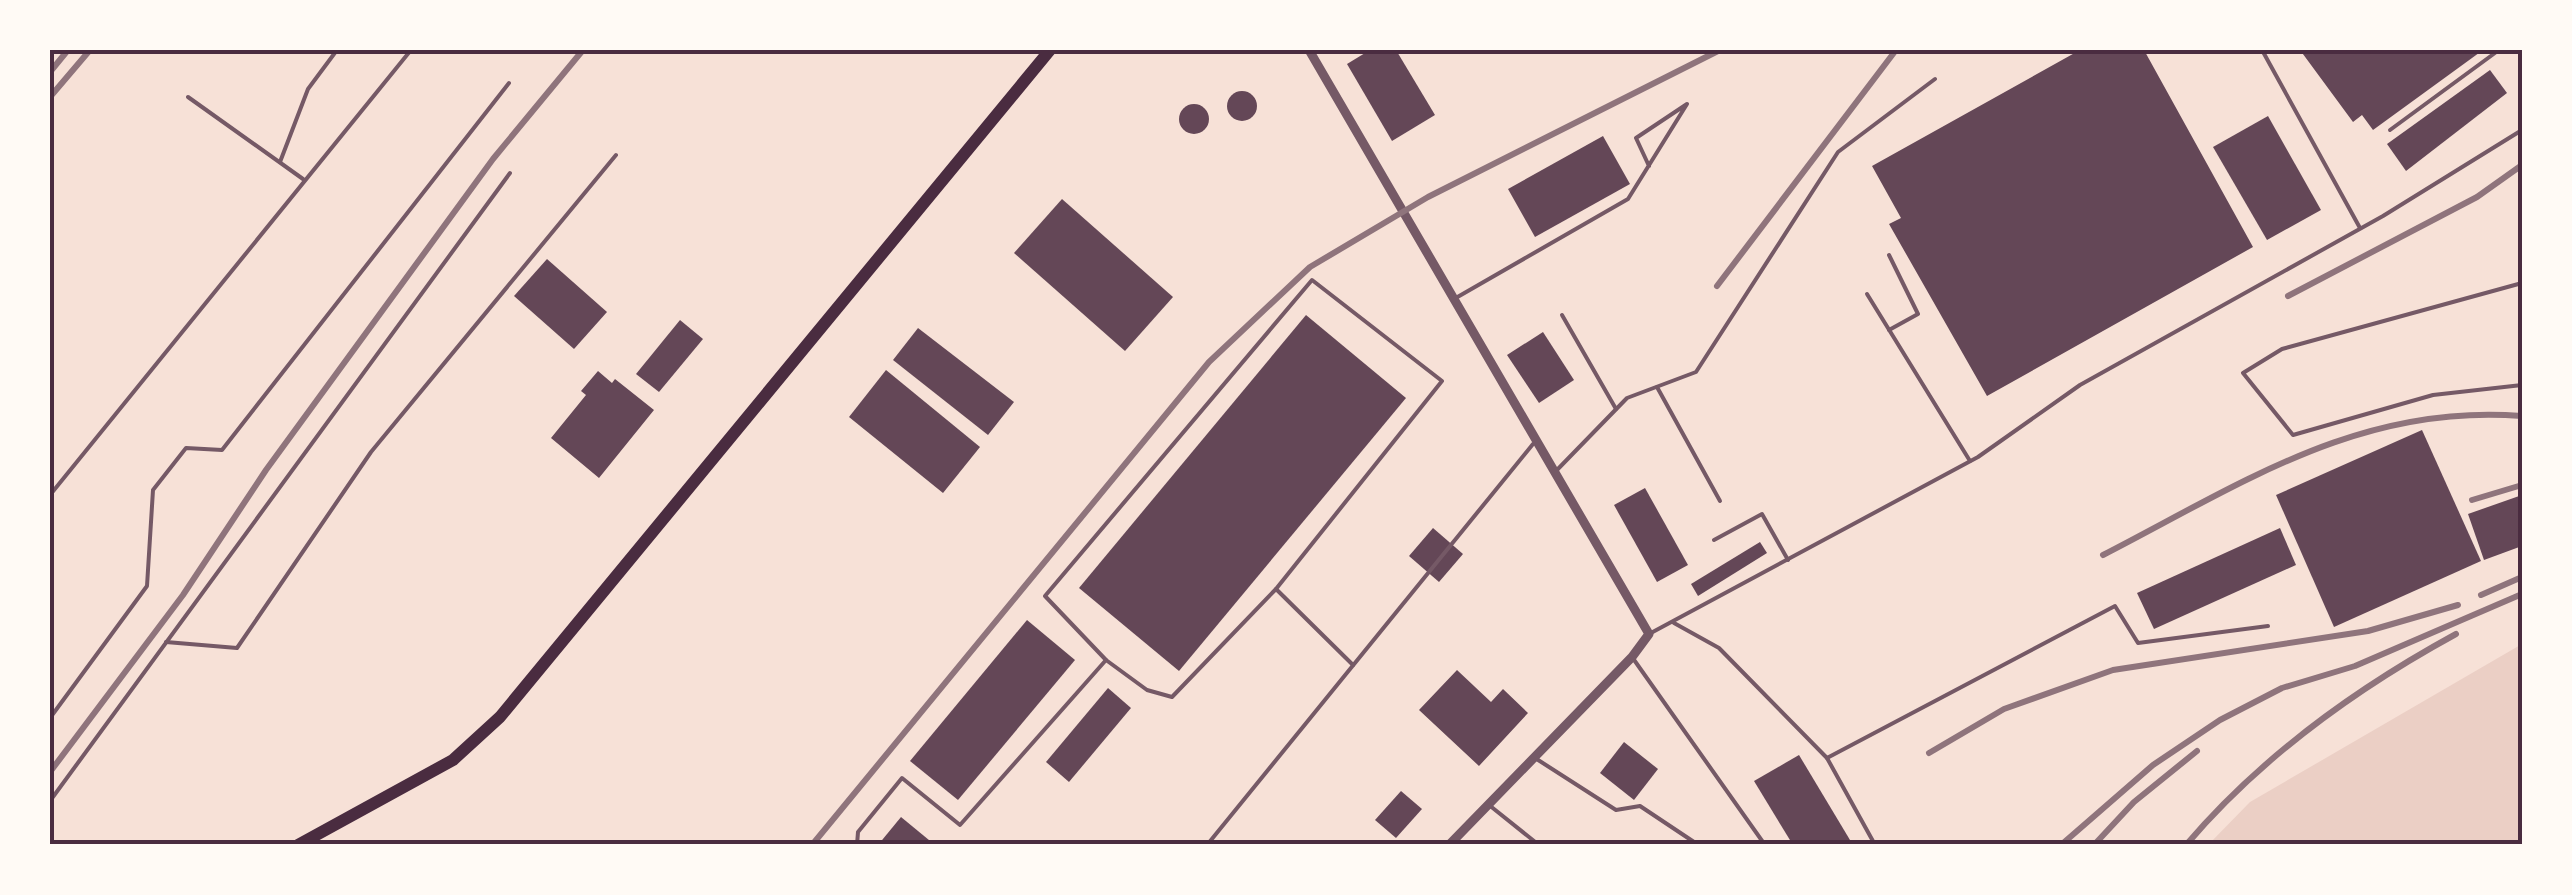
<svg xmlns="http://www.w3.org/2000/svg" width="2572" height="895" font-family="Rubik,sans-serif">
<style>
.green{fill:#ebcfc5}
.building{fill:#644757}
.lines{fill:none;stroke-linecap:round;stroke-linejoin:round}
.service{stroke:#755966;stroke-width:4}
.minor{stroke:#755966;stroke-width:9}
.secondary{stroke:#4a2c40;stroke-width:12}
.rail{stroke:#8f747c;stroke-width:6}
.neatline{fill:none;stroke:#4a2c40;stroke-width:4}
</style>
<rect width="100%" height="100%" fill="#f7e1d7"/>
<path class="green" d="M2522,644v201h-314l42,-43z"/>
<g class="building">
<path d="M1370,50h26l39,65 -43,26 -45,-77z"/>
<path d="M2080,50h64l109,197 -266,149 -98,-172 12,-6 -29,-52z"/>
<path d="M2300,50h183l-110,80 -11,-15 -9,7z"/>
<path d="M2490,70l17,23 -101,78 -19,-27z"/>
<circle cx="1242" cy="106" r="15"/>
<circle cx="1194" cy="119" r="15"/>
<path d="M2268,116l53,94 -54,30 -54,-93z"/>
<path d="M1603,136l27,48 -95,53 -27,-48z"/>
<path d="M1062,199l111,98 -48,54 -111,-98z"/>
<path d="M547,259l60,53 -33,37 -60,-53z"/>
<path d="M1306,315l100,83 -227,273 -100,-83z"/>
<path d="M680,320l23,19 -44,53 -23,-18z"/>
<path d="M918,328l96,74 -26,33 -95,-75z"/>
<path d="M1543,332l31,48 -35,23 -32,-48z"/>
<path d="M886,370l94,77 -37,46 -94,-76z"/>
<path d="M598,371l14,12 3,-4 39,31 -55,68 -48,-40 35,-43 -5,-4z"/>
<path d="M2422,430l59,131 -147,66 -58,-132z"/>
<path d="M1645,488l43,77 -31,17 -43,-77z"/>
<path d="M2522,495v51l-38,14 -16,-46z"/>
<path d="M1433,528l30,26 -24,28 -30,-26z"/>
<path d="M2280,528l16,37 -142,64 -17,-36z"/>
<path d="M1760,542l7,11 -69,43 -7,-12z"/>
<path d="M1027,620l48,40 -117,140 -48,-39z"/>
<path d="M1457,670l34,32 12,-13 25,24 -49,53 -60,-56z"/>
<path d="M1108,688l23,20 -62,74 -23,-20z"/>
<path d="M1624,742l34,27 -24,31 -34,-27z"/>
<path d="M1799,755l54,90h-60l-39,-64z"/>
<path d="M1401,791l21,18 -26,29 -21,-18z"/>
<path d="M901,817l34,28h-57z"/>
</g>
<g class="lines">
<g class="service">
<path d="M2262,50l98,178"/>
<path d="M188,97l115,82"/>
<path d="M2390,130l109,-80"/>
<path d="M280,162l28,-73 29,-39"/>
<path d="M2522,283l-240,66 -39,24 50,62 140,-40 89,-10"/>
<path d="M1867,294l103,167"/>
<path d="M1454,299l174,-100 59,-95 -51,34 13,28"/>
<path d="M1562,315l54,94"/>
<path d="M1889,330l29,-16 -29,-59"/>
<path d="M1657,387l63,114"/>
<path d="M1555,472l72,-74 69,-26 142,-220 97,-73"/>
<path d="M50,495l361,-445"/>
<path d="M1714,540l48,-26 26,46"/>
<path d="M1674,623l45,25 108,110 288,-152 23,37 130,-17"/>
<path d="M1649,634l329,-177 102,-72 303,-169 139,-86"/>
<path d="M166,642l71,6 134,-196 245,-297"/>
<path d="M1632,657l133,188"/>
<path d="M1106,660l-61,-64 267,-316 130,101 -166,208"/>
<path d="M50,718l97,-132 6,-96 33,-42 36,2 287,-367"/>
<path d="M1535,758l81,52 24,-4 57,38"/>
<path d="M1827,758l47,85"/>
<path d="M50,801l460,-628"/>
<path d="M1489,805l50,40"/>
<path d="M857,845l1,-13 44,-54 58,47 146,-165 41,30 25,7 104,-108 77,76"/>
<path d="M1207,845l326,-401"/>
</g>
<path class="minor" d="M1309,50l340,584 -17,23 -183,188"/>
<path class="secondary" d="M298,845l155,-85 47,-43 550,-667"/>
<g class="rail">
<path d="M50,72l18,-22"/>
<path d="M50,97l40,-47"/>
<path d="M1717,286l179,-236"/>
<path d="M2288,296l189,-99 45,-32"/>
<path d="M2472,500l50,-15"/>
<path d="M2103,555c138,-71 257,-152 419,-139"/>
<path d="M2481,595l41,-18"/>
<path d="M1929,753l75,-44 109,-39 255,-39 90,-26"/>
<path d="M50,772l133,-177 83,-125 227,-311 90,-109"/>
<path d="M812,845l397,-483 101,-95 118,-70 292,-147"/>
<path d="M2061,845l92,-80 67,-45 62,-32 73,-22 167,-72"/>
<path d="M2094,845l40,-43 63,-51"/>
<path d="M2186,845c74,-87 171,-157 270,-211"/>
</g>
</g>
<rect width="2572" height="895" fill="none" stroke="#fffaf5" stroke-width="105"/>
<rect x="52" y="52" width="2468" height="790" class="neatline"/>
</svg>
